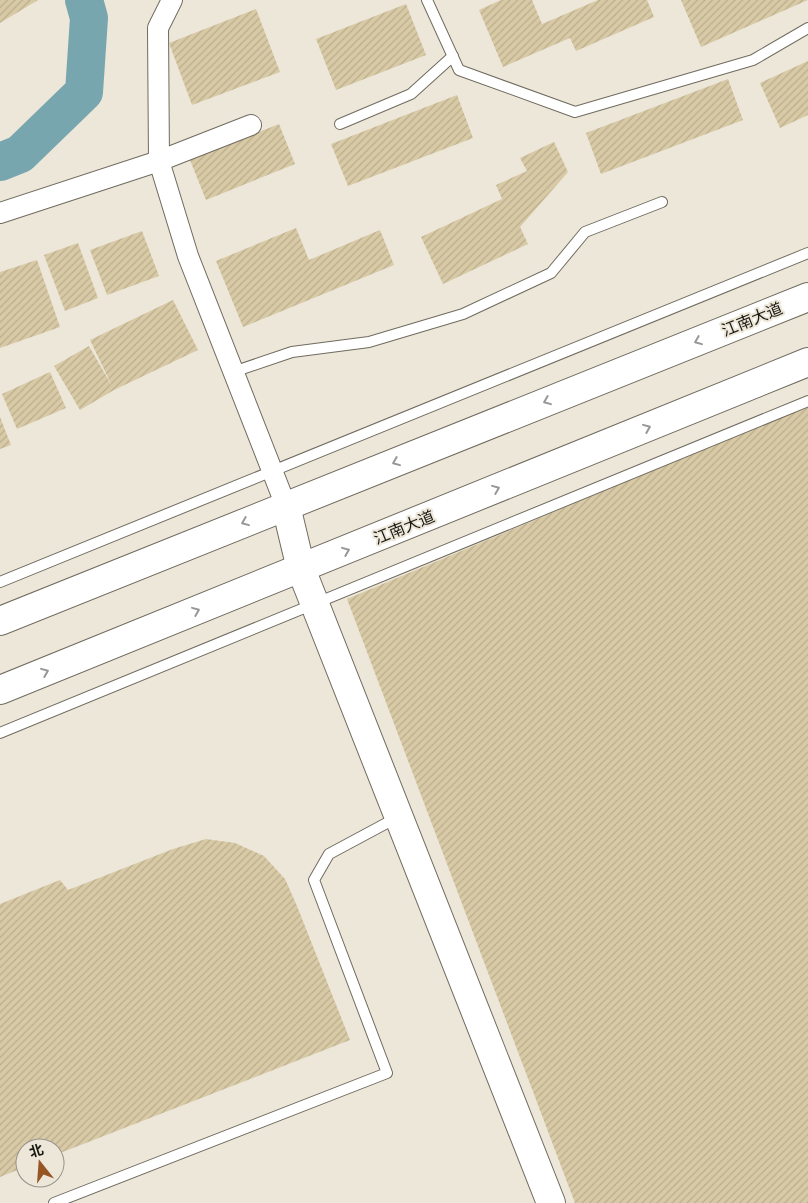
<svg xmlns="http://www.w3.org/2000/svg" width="808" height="1203" font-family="'Exo 2','Noto Sans SC',sans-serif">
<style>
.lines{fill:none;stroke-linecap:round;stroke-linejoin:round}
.river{stroke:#78a6ae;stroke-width:38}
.building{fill:url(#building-hatch)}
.lane-casing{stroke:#706b5f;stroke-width:12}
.street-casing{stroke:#706b5f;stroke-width:22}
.secondary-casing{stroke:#706b5f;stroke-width:30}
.highway-casing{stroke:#706b5f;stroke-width:30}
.lane{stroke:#fff;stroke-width:10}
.street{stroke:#fff;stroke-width:20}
.secondary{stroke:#fff;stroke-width:28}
.highway{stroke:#fff;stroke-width:28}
.oneway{stroke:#989795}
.labels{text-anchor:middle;stroke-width:4;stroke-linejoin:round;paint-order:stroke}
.street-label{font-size:16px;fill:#1a1813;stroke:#ede7d9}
</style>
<defs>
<pattern id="building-hatch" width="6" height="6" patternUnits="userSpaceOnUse" patternTransform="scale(1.25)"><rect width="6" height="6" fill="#d9caa6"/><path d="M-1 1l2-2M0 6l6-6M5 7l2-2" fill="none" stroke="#baad8e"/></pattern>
</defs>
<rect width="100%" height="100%" fill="#ede7d9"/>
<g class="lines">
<path class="river" d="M0,162l20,-8 64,-62 5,-74 -5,-18"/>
</g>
<g class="building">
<path d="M0,0h38l-38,23z"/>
<path d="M501,0h31l10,24 56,-24h49l7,17 -78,34 -6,-13 -67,29 -24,-57z"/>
<path d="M681,0h127l-107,47z"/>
<path d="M406,4l20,51 -90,35 -20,-51z"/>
<path d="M256,9l24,63 -88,33 -23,-62z"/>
<path d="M808,61v54l-28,13 -20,-45z"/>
<path d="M728,79l15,41 -142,54 -15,-41z"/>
<path d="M457,95l16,43 -125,48 -17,-42z"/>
<path d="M279,124l16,40 -89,36 -16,-40z"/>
<path d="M554,142l14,30 -48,55 8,17 -85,40 -22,-47 81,-38 -6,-14 31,-14 -7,-13z"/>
<path d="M296,228l13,32 71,-30 14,35 -151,62 -27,-66z"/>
<path d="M142,231l17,45 -52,19 -17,-45z"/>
<path d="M78,243l20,55 -33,13 -21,-56z"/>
<path d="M37,260l23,67 -60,21v-76z"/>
<path d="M173,300l25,50 -84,40 -34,20 -26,-44 35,-20 23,40 -22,-46z"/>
<path d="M50,372l16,36 -49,21 -15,-35z"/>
<path d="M808,405v798h-233l-228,-604z"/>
<path d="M0,417l11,28 -11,4z"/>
<path d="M206,839l29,4 29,13 21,23 12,27 53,134 -295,115v-7h-30v19l-25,10v-273l60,-24 8,10 105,-41z"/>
</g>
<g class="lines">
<g class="lane-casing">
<g id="lane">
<path d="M427,0l32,70 116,42 178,-52 55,-32"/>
<path d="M340,124l71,-30 42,-38"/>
<path d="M233,372l59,-20 77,-10 94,-28 88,-41 34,-41 77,-30"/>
<path d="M0,582l808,-329"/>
<path d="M0,733l808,-332"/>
<path d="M54,1203l333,-130 -73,-193 15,-26 69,-37"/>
</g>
</g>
<g class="street-casing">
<g id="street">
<path d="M172,0l-14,28 1,133 29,95 98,250"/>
<path d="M0,213l159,-52 92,-36"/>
</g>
</g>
<g class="secondary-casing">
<path id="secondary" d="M286,506l15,63 250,634"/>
</g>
<g class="highway-casing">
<g id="highway">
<path d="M0,621l808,-324"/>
<path d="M0,690l808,-328"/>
</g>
</g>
<use href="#lane" class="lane"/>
<use href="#street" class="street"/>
<use href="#secondary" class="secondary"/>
<use href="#highway" class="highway"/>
</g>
<defs><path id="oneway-chevron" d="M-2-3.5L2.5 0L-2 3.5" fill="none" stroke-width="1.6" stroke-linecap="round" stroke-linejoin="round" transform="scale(1.25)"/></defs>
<g class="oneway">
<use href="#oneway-chevron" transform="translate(698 341) rotate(158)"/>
<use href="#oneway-chevron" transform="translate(547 401) rotate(158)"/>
<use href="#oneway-chevron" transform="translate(647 428) rotate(-22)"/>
<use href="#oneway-chevron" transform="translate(396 462) rotate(158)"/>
<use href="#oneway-chevron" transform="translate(496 489) rotate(-22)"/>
<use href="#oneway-chevron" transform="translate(245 522) rotate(158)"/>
<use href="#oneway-chevron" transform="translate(346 551) rotate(-22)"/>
<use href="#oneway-chevron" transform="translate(196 611) rotate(-22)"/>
<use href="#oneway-chevron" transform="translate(45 672) rotate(-22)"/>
</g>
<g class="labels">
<g class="street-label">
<text transform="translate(752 319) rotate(-22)" y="6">江南大道</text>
<text transform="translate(404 527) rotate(-22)" y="6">江南大道</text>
</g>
</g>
<g transform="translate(40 1163) rotate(343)"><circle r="24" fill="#ede7d9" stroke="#99948a"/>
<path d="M0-4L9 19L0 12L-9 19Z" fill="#985524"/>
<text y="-8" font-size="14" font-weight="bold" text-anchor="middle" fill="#1a1813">北</text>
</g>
</svg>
